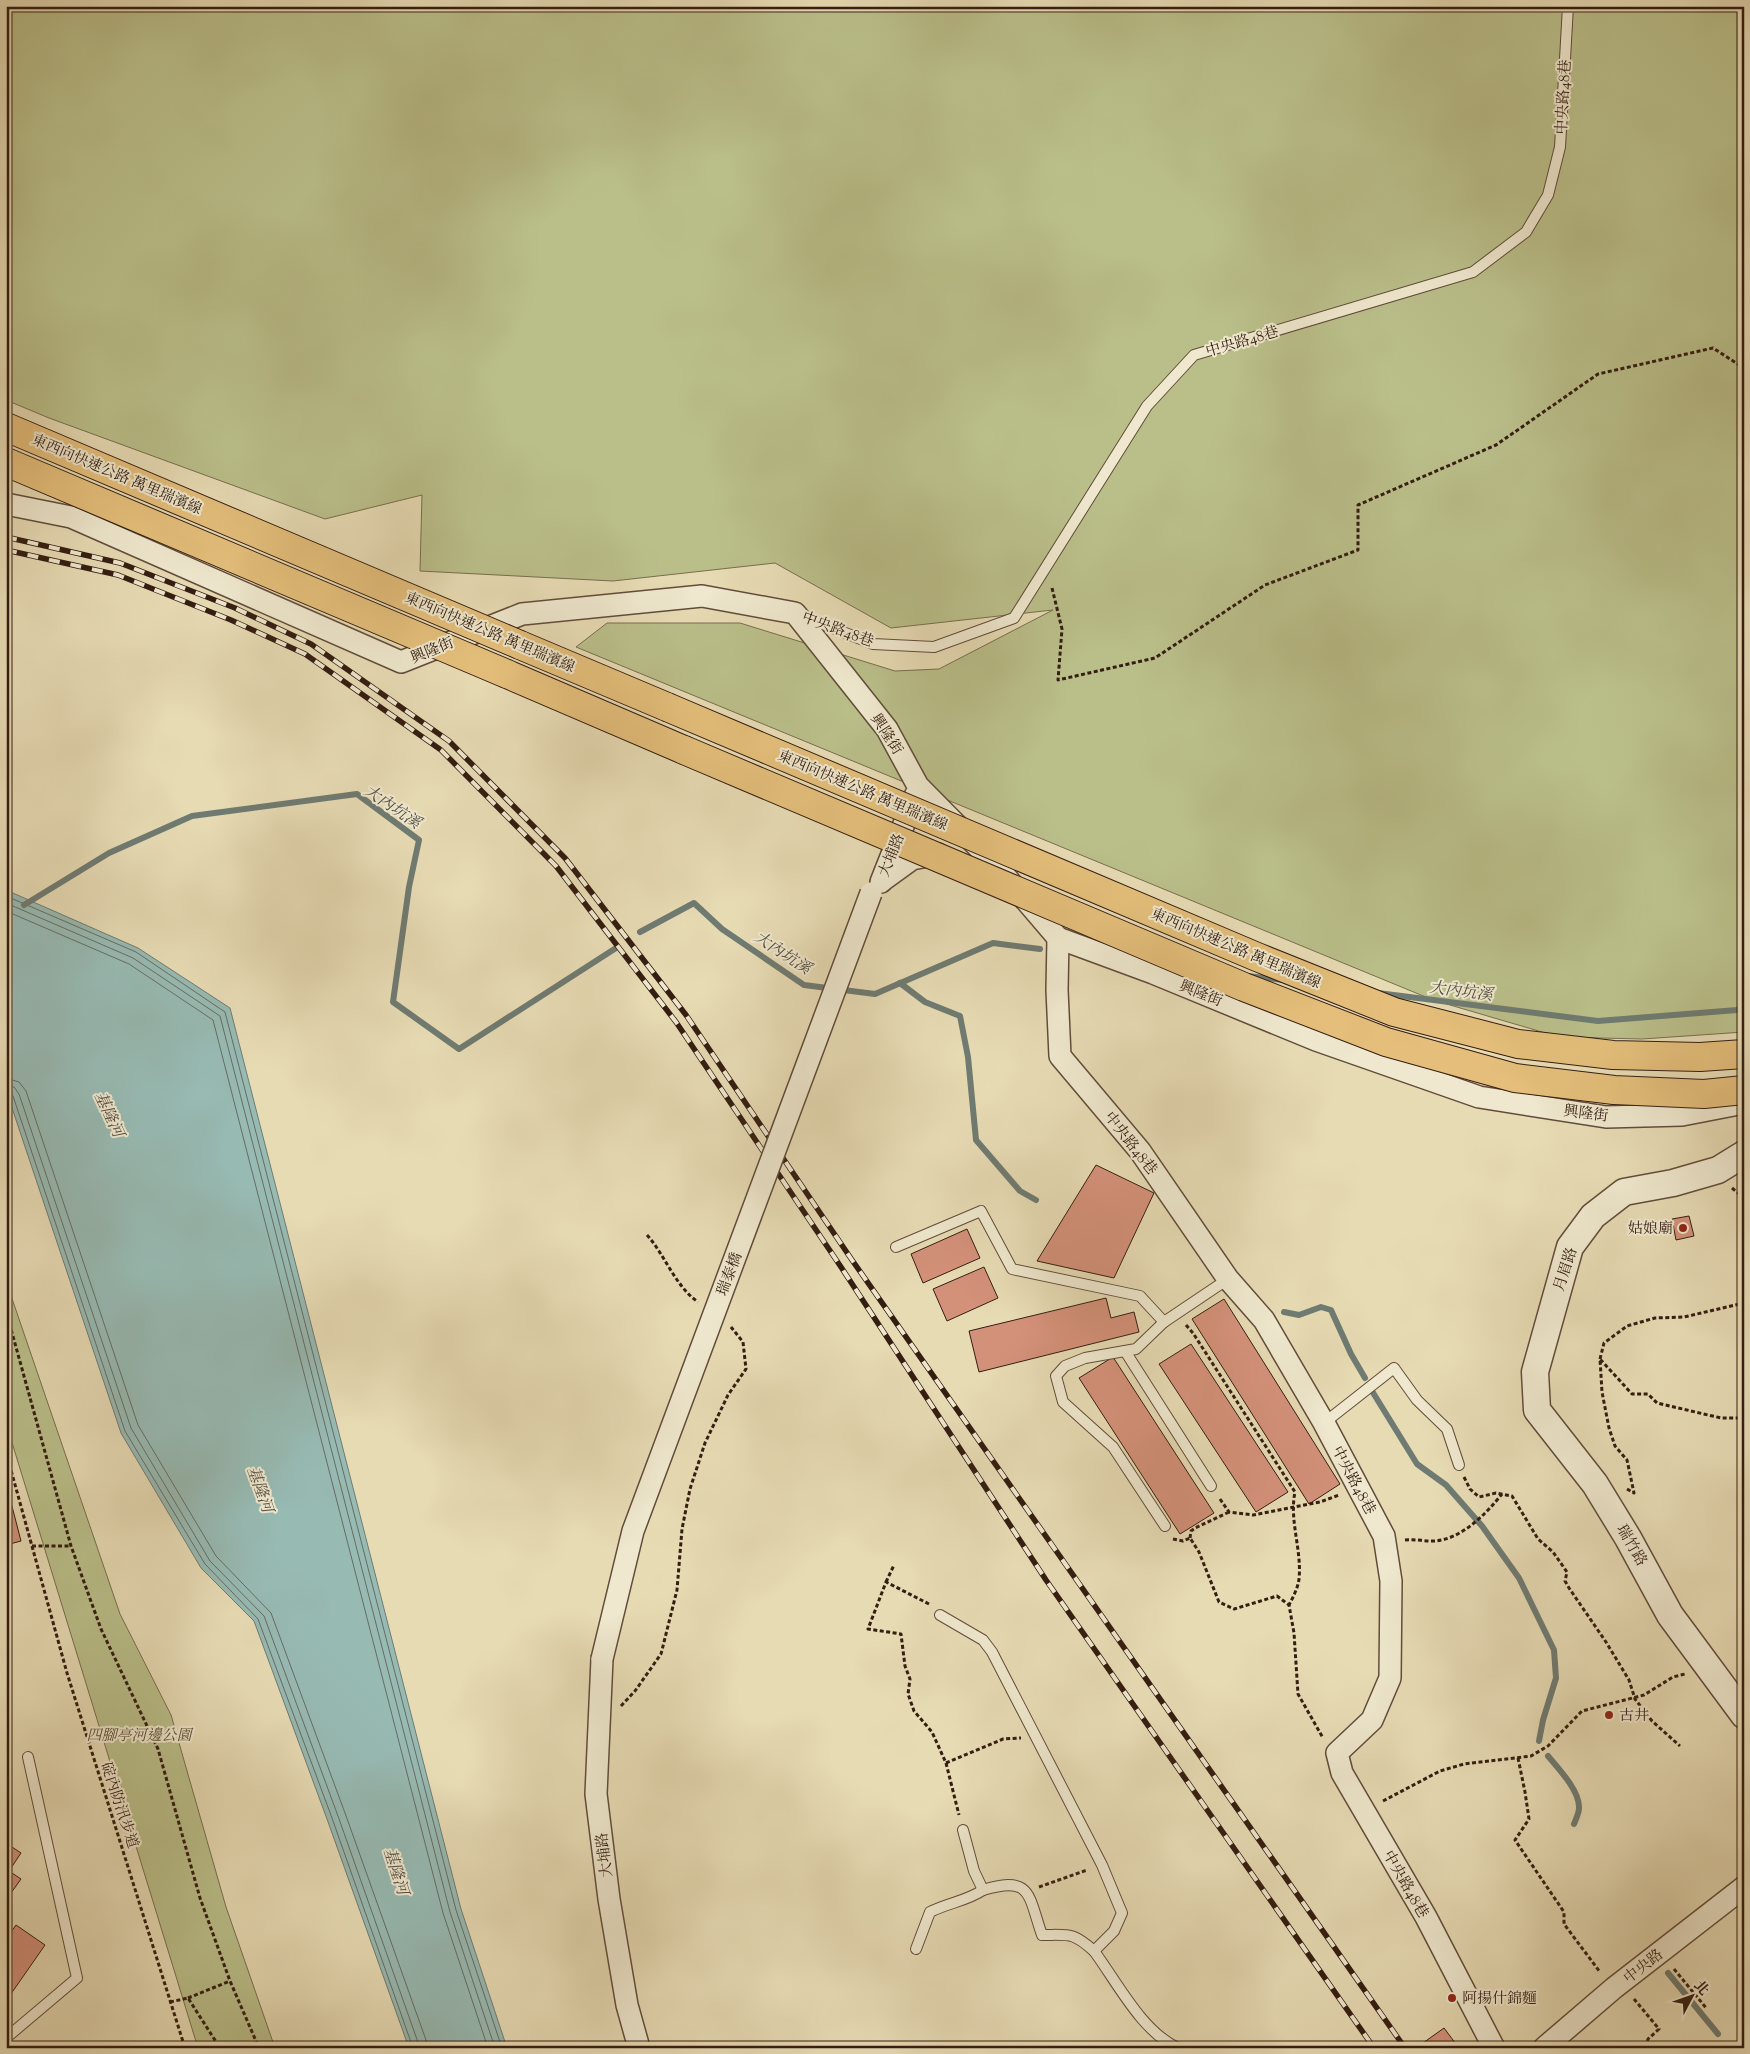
<svg xmlns="http://www.w3.org/2000/svg" width="1750" height="2054" font-family="'Sorts Mill Goudy','Noto Serif TC',serif">
<style>
.green{fill:#babf8a;stroke:#776e4e}
.water{fill:#97bab3;stroke:#6f7b72}
.lines{fill:none;stroke-linecap:round;stroke-linejoin:round}
.shore{stroke:#666c62;stroke-width:1}
.stream{stroke:#6f7b72;stroke-width:6}
.building{fill:#d4917a;stroke:#341d11}
.service-casing{stroke:#614c3a;stroke-width:12}
.minor-casing{stroke:#614c3a;stroke-width:24}
.tertiary-casing{stroke:#614c3a;stroke-width:29}
.trunk-casing{stroke:#341d11;stroke-width:30}
.path{stroke:#341d11;stroke-width:3;stroke-dasharray:4 2.5;stroke-linecap:butt}
.service{stroke:#efe8ce;stroke-width:10}
.minor{stroke:#efe8ce;stroke-width:21}
.tertiary{stroke:#efe8ce;stroke-width:26}
.trunk{stroke:#e4be7a;stroke-width:28}
.rail-casing{stroke:#341d11;stroke-width:5.5}
.rail{stroke:#efe8ce;stroke-width:4;stroke-dasharray:11;stroke-linecap:butt}
.minor-bridge-casing{stroke:#614c3a;stroke-width:24;stroke-linecap:butt}
.trunk-bridge-casing{stroke:#341d11;stroke-width:30;stroke-linecap:butt}
.minor-bridge{stroke:#efe8ce;stroke-width:21}
.trunk-bridge{stroke:#e4be7a;stroke-width:28}
.poi-dot{fill:#8f2418;stroke:#efe8ce;stroke-width:2}
.labels{text-anchor:middle;stroke-width:4;stroke-linejoin:round;paint-order:stroke}
.street-label{font-size:15px;fill:#341d11;stroke:#efe8ce}
.poi-label{font-size:15px;fill:#341d11;stroke:#efe8ce;text-anchor:start}
.park-label{font-size:15px;font-style:italic;fill:#5c4e35;stroke:#efe8ce}
.water-label{font-size:16px;font-style:italic;fill:#524c42;stroke:#efe8ce}
</style>
<rect width="100%" height="100%" fill="#e7dbb4"/>
<filter id="stains"><feTurbulence type="fractalNoise" baseFrequency=".004" numOctaves="4"/><feColorMatrix values="0 0 0 0 .2 0 0 0 0 .09 0 0 0 0 .02 0 0 0 .5 -.17"/></filter>
<radialGradient id="worn" r=".72"><stop offset=".6" stop-color="#630" stop-opacity="0"/><stop offset="1" stop-color="#630" stop-opacity=".3"/></radialGradient>
<g class="green">
<path d="M6,6h1738v1026l-102,7 -83,-2 -126,-37 -857,-353 31,-24h133l155,48 44,-2 114,-59 -162,18 -116,-65 -162,18 -193,-10 2,-76 -97,24 -276,-101 -43,-18z"/>
<path d="M6,1281l114,333 51,101 55,192 49,141h-77l-192,-625z"/>
</g>
<path class="water" d="M6,890l132,58 92,60 231,901 46,139h-98l-82,-229 -73,-198 -53,-53 -80,-135 -115,-343z"/>
<g class="lines">
<g class="shore">
<path d="M6,896l130,56 89,60 231,898 46,138"/>
<path d="M6,903l127,55 87,58 230,896 45,136"/>
<path d="M6,911l123,53 84,56 230,893 45,135"/>
<path d="M6,1078l13,4 7,9 112,334 78,131 55,57 74,200 81,227 1,8"/>
<path d="M6,1086l8,1 5,7 112,334 79,133 54,55 74,200 82,232"/>
<path d="M6,1092l5,1 2,3 112,335 80,133 53,55 74,199 81,230"/>
</g>
<g class="stream">
<path d="M24,905l85,-52 83,-37 165,-22 62,46 -10,47 -16,115 66,47 157,-101"/>
<path d="M640,932l54,-29 28,26 82,56 71,9 118,-51 47,6"/>
<path d="M1247,976l37,4"/>
<path d="M900,983l25,19 35,14 8,41 8,83 44,51 16,9"/>
<path d="M1378,993l220,28 139,-11 7,-4"/>
<path d="M1284,1312l15,3 22,-8 10,3 20,44 14,24"/>
<path d="M1372,1391l45,73 29,21 36,41 37,52 35,72 2,28 -13,42 -4,21"/>
<path d="M1548,1756c10,12 32,35 31,52 0,5 -3,11 -5,16"/>
<path d="M1668,1973l50,61"/>
</g>
</g>
<g class="building">
<path d="M1096,1165l58,28 -40,85 -77,-17z"/>
<path d="M1689,1216l5,20 -18,4 -4,-21z"/>
<path d="M967,1229l13,29 -57,25 -12,-29z"/>
<path d="M984,1267l14,31 -51,23 -14,-32z"/>
<path d="M1106,1298l5,20 23,-6 5,20 -160,40 -10,-41z"/>
<path d="M1224,1299l116,185 -31,20 -117,-185z"/>
<path d="M1191,1344l97,148 -32,20 -97,-148z"/>
<path d="M1113,1357l101,156 -34,21 -101,-156z"/>
<path d="M6,1483l15,58 -15,4z"/>
<path d="M6,1843l15,10 -12,18 12,8 -15,21z"/>
<path d="M16,1925l29,20 -39,56v-62z"/>
<path d="M1444,2028l15,20h-32l-4,-5z"/>
</g>
<g class="lines">
<g class="service-casing">
<g id="service">
<path d="M803,616l70,28 61,3 80,-29 133,-212 47,-51 279,-83 53,-40 22,-37 12,-48 8,-141"/>
<path d="M896,1247l85,-36 31,58 128,27 24,26"/>
<path d="M1125,1351l86,135"/>
<path d="M1324,1423l70,-55 23,32 30,29 12,36"/>
<path d="M1165,1526l-52,-79 -50,-45 -7,-26 9,-10 20,-8 51,-9 28,-27 64,-43"/>
<path d="M940,1615l43,25 9,12 110,213 20,48 -8,18 -20,20c23,31 48,81 84,97"/>
<path d="M963,1830l11,41 9,19c49,-15 45,5 59,45 28,0 31,-3 52,16"/>
<path d="M916,1949l14,-37c17,-9 37,-11 53,-22"/>
<path d="M6,2038l71,-60 -49,-221"/>
</g>
</g>
<g class="minor-casing">
<g id="minor">
<path d="M6,504l65,13 330,145 121,-48 180,-18 93,17 92,116 31,57 75,76 65,76 95,35 163,67 163,57 127,20 76,-2 62,-12"/>
<path d="M883,880l29,-21 26,-5"/>
<path d="M881,882l34,-86"/>
<path d="M1058,938l-1,52 3,66 80,95 88,128 36,41 60,103 60,113 7,45 -1,97 -18,42 -35,33 5,20 84,144 68,131"/>
<path d="M602,1659l-6,135 13,105 18,106 12,43"/>
<path d="M1544,2048l70,-60 130,-101"/>
</g>
</g>
<g class="tertiary-casing">
<path id="tertiary" d="M1744,1154l-26,16 -45,13 -49,9 -31,24 -23,31 -35,125 2,38 58,74 33,54 42,77 74,100"/>
</g>
<g class="trunk-casing">
<g id="trunk">
<path d="M520,645l147,62"/>
<path d="M507,674l177,76"/>
</g>
</g>
<g class="path">
<path d="M1052,588l10,41 -4,51 97,-22 110,-73 93,-35v-45l138,-60 102,-71 115,-26 31,20"/>
<path d="M1732,1188l12,10"/>
<path d="M647,1235c18,20 28,51 51,67"/>
<path d="M6,1311l65,235 30,83 57,120 42,149 30,83 29,67"/>
<path d="M1186,1325l7,8 102,159c-6,28 7,58 4,87 -1,9 -6,18 -10,26"/>
<path d="M1600,1359l4,-16 23,-17 28,-8 29,-1 60,-14"/>
<path d="M6,1452l61,221 118,375"/>
<path d="M1464,1477l6,12 9,8 17,-4 16,3 26,43 15,13 14,20 -2,9 4,7 37,54 23,38 6,19 17,22 28,25"/>
<path d="M1627,1489l7,4 -7,-33 -12,-14 -6,-18 -7,-36 -2,-33 32,35h16l9,9 64,15h23"/>
<path d="M1220,1499l9,13 24,3 67,-13 19,-7"/>
<path d="M1190,1538l1,-7 4,-3 34,-16"/>
<path d="M1173,1539l10,2 7,-3 9,14 20,50 15,7 43,-13 12,9 5,28 4,61 25,44"/>
<path d="M1405,1540c9,-1 18,1 27,1 28,0 54,-27 70,-47"/>
<path d="M32,1546h39"/>
<path d="M886,1582l8,-17"/>
<path d="M929,1604l-43,-22 -18,47 33,5 4,32 5,13 -2,15 6,17 18,21 14,31 13,52"/>
<path d="M621,1706l14,-15 26,-37 16,-64 5,-61 8,-40 15,-46 23,-48 18,-26 -3,-27 -12,-15"/>
<path d="M1518,1758l7,34 4,27 -14,21 49,72v12l36,48"/>
<path d="M946,1763l57,-24 18,-1"/>
<path d="M1383,1801l57,-30 24,-7 67,-8 17,-10 34,-35 62,-16 29,-18 12,-3"/>
<path d="M1039,1887l48,-17"/>
<path d="M1674,1969l33,40"/>
<path d="M188,1998l42,-17"/>
<path d="M1634,1999l25,30 -11,10 -3,9"/>
<path d="M170,2002l18,-4 32,50"/>
</g>
<use href="#service" class="service"/>
<use href="#minor" class="minor"/>
<use href="#tertiary" class="tertiary"/>
<use href="#trunk" class="trunk"/>
<g class="rail-casing">
<g id="rail">
<path d="M6,537l114,26 115,45 76,36 138,97 116,117 121,157 166,245 553,788"/>
<path d="M6,550l112,25 113,45 74,34 136,96 115,116 120,156 165,245 205,313 328,468"/>
</g>
</g>
<use href="#rail" class="rail"/>
<g class="minor-bridge-casing">
<path id="minor-bridge" d="M602,1659l31,-128 238,-638"/>
</g>
<g class="trunk-bridge-casing">
<g id="trunk-bridge">
<path d="M6,427l514,218"/>
<path d="M6,462l501,212"/>
<path d="M667,707l590,250 137,55 124,32 95,11 87,2 44,-3"/>
<path d="M684,750l560,237 142,55 129,36 99,12 90,4 40,-4"/>
</g>
</g>
<use href="#minor-bridge" class="minor-bridge"/>
<use href="#trunk-bridge" class="trunk-bridge"/>
</g>
<g class="poi-dot">
<circle cx="1683" cy="1228" r="5"/>
<circle cx="1609" cy="1715" r="5"/>
<circle cx="1452" cy="1998" r="5"/>
</g>
<g class="labels">
<g class="street-label">
<text transform="translate(1563 97) rotate(-87)" y="5">中央路48巷</text>
<text transform="translate(1242 341) rotate(-16)" y="5">中央路48巷</text>
<text transform="translate(117 474) rotate(23)" y="5">東西向快速公路 萬里瑞濱線</text>
<text transform="translate(838 629) rotate(20)" y="5">中央路48巷</text>
<text transform="translate(490 632) rotate(23)" y="5">東西向快速公路 萬里瑞濱線</text>
<text transform="translate(432 650) rotate(-22)" y="5">興隆街</text>
<text transform="translate(887 734) rotate(57)" y="5">興隆街</text>
<text transform="translate(863 790) rotate(23)" y="5">東西向快速公路 萬里瑞濱線</text>
<text transform="translate(891 855) rotate(-68)" y="5">大埔路</text>
<text transform="translate(1236 948) rotate(23)" y="5">東西向快速公路 萬里瑞濱線</text>
<text transform="translate(1201 993) rotate(22)" y="5">興隆街</text>
<text transform="translate(1586 1113) rotate(7)" y="5">興隆街</text>
<text transform="translate(1131 1143) rotate(52)" y="5">中央路48巷</text>
<text transform="translate(1565 1269) rotate(-72)" y="5">月眉路</text>
<text transform="translate(729 1274) rotate(-69)" y="5">瑞泰橋</text>
<text transform="translate(1354 1480) rotate(62)" y="5">中央路48巷</text>
<text transform="translate(1632 1545) rotate(60)" y="5">瑞竹路</text>
<text transform="translate(120 1805) rotate(72)" y="5">碇內防汛步道</text>
<text transform="translate(604 1855) rotate(-97)" y="5">大埔路</text>
<text transform="translate(1406 1884) rotate(60)" y="5">中央路48巷</text>
<text transform="translate(1643 1966) rotate(-38)" y="5">中央路</text>
</g>
<g class="poi-label">
<text x="1673" y="1233" text-anchor="end">姑娘廟</text>
<text x="1619" y="1720">古井</text>
<text x="1462" y="2003">阿揚什錦麵</text>
</g>
<g class="park-label">
<text x="139" y="1740">四腳亭河邊公園</text>
</g>
<g class="water-label">
<text transform="translate(393 806) rotate(34)" y="6">大內坑溪</text>
<text transform="translate(783 952) rotate(33)" y="6">大內坑溪</text>
<text transform="translate(1461 990) rotate(7)" y="6">大內坑溪</text>
<text transform="translate(110 1114) rotate(65)" y="6">基隆河</text>
<text transform="translate(261 1489) rotate(70)" y="6">基隆河</text>
<text transform="translate(397 1871) rotate(72)" y="6">基隆河</text>
</g>
</g>
<rect width="1750" height="2054" fill="none" stroke="#e7dbb4" stroke-width="25"/>
<rect x="8" y="8" width="1735" height="2039" fill="none" stroke="#341d11" stroke-width="2.5"/>
<rect x="12" y="12" width="1725" height="2029" fill="none" stroke="#341d11"/>
<g transform="translate(1692 1996) rotate(49)" stroke="#efe8ce" stroke-width="4" paint-order="stroke">
<path d="M0-4L9 19L0 12L-9 19Z" fill="#341d11"/>
<text y="-8" font-size="14" font-weight="bold" text-anchor="middle" fill="#341d11">北</text>
</g>
<rect width="100%" height="100%" filter="url(#stains)"/>
<rect width="100%" height="100%" fill="url(#worn)"/>
</svg>
